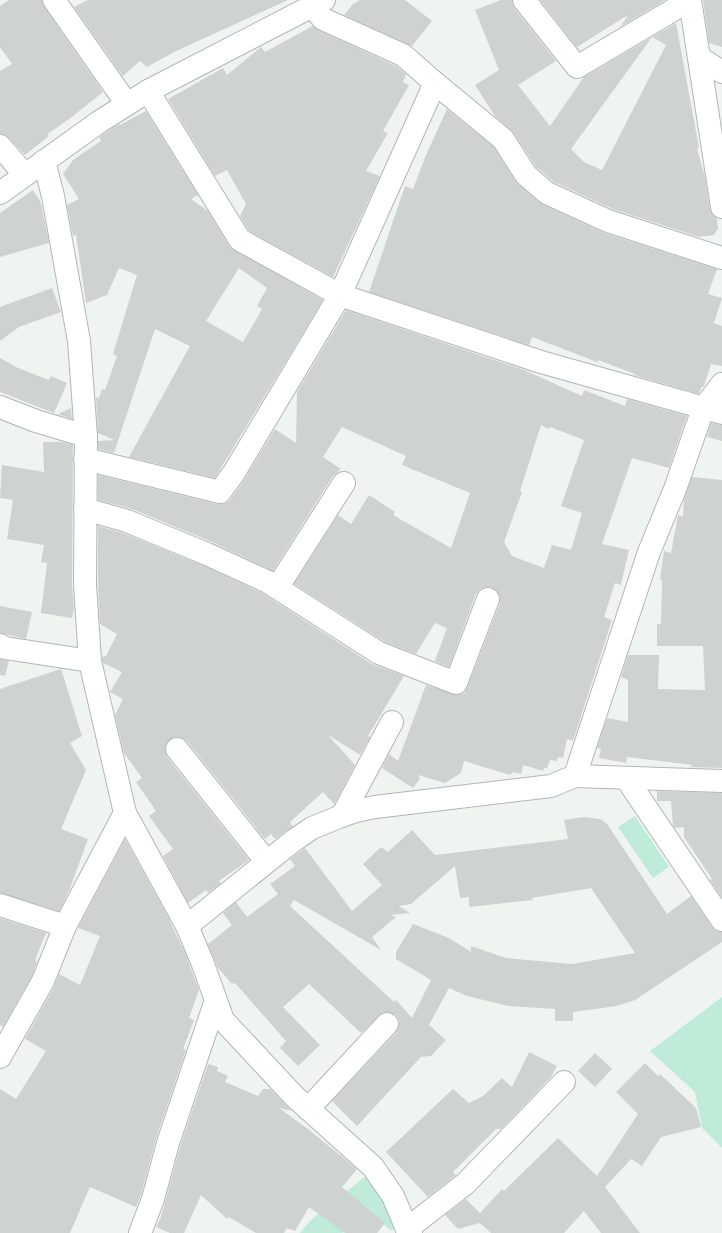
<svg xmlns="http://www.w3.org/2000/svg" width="722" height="1233" font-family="Montserrat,sans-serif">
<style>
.green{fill:#bfebd9}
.building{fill:#ced3d1;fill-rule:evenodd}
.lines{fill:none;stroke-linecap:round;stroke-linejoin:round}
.minor-casing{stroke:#b1b6b4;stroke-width:24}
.minor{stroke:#fff;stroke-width:22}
</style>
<rect width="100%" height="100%" fill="#eff4f1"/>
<g class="green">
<path d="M635,816l34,51 -16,11 -35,-51z"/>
<path d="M722,997v151l-20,-20 -7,-36 -45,-41z"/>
<path d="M367,1175l21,21 9,33 -7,1 -26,-24 -21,27h-43l12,-14z"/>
</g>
<g class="building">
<path d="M9,0h33l2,7 59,85 -35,28 -21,14 2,2 -24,19 -16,-17 -9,-4v-63l12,-7 -12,-17v-41z"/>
<path d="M88,0h200l-114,52 -27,15 -7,-6 -17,15 -49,-69z"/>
<path d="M360,0h45l27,21 -20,25 -68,-31 9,-11z"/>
<path d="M501,0h11l2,8 42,53 -38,24 32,41 34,-49 92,-54 23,125 -2,1 8,28 5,32 7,10 1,10 -4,6 -15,2 -86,-28 -59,-27 -18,-15 -23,-35 -18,-16 -20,-31 24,-15 -24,-60zM652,37l14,8 -64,125 -18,-8 -13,-13z"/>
<path d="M540,0h125l-45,27 8,-12 -51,32z"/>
<path d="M703,0h19v47l-13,-4z"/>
<path d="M313,26l5,4 78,36 10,8 -3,8 6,3 -26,46 5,2 -22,38 14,5 -47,101 -84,-46 -9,-15 6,-12 -19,-34 -12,6 -47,-77 55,-31 4,7 34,-28 4,5z"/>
<path d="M447,109l47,38 22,35 26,22 62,29 113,36 -9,25 14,4 -8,25 8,3v40l-11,-2 -7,22 -3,2 -2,6 -65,-19 1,-1 -37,-14 -1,2 -65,-25 -3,8 -160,-53 36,-106 8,3 13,-34z"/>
<path d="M146,111l52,84 -7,4 17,12 22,36 93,53 -108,178 -86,-21 61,-111 -35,-17 -41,124 -16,-4v-8l16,-1 -16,-7 -2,-36 3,1 3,-9 3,1 12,-34 -4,-2 24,-79 -18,-7 -12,27 -21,8 -10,-68 -3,1 -6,-31 12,-6 -16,-25 10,-14 28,-19 -2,-4 20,-13 1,1zM239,268l28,20 -10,18 5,3 -19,33 -37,-21z"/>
<path d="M33,190l8,13 8,40 -49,14v-44z"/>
<path d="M52,288l9,24 -42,15 -19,14v-34z"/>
<path d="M346,310l178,60 58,26 2,-6 41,16 2,-7 60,17 -18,52 -37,-10 -30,86 27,6 -8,35 -6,-2 -11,34 8,3 -39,121 -6,-2 -4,19 -5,-1 -1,4 -7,-1 -3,8h-3l-1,3 -20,-6 -2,9 -8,-2 -3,3 -46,-14 -3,12 -16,10 -27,-8 2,4 -7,9 -31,-20 7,-14 9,7 28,-76 32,10 6,-2 3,-5 33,-85v-6l-3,-6 -5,-4h-6l-6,2 -4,5 -27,73 -14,-6 12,-33 -12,-5 -19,31 -31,-12 -91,-58 44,-69 13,9 18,-29 26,17 -2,3 58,33 19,-55 -68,-28 4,-9 -64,-29 -19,30 18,12 -8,7 -60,95 -61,-29 -80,-33 -34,-9v-25l119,29h7l6,-4 16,-23 29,-48 21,14 1,-51zM541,425l8,4 1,-2 34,13 -23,66 21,7 -11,37 -19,-5 -8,23 -32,-12 -8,-14 18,-50 -2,-1z"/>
<path d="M0,358l18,10 31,12 2,-4 16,7 -13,30 -54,-21z"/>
<path d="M71,408l1,11 -14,-5z"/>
<path d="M711,423l11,2v16l-15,-4z"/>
<path d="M43,442h19l11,3 -1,140 2,24 -2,9 -31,-5 6,-50 -6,-1 3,-17 -37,-6 6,-39 -13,-2 2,-33 42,7z"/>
<path d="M692,477l30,3v288l-33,-1 4,-2 -66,-8 -1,6 -27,-5 2,-9 -4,-1 10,-30 21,4v-42l-7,-3 7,-22h31l-1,34 47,1 -2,-44h-46v-22h4l1,-44 -2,-1 4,-28 7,2 7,-38 5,1 1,-17z"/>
<path d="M98,526l25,7 79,32 60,28 110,71 32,12 -36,60 2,1 -10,18 -32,-20 27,30 -20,38 -1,1 -11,-12 -33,30 3,4 -18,13 -4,-5 -6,5 -78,-98 -5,-3 -6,-1 -7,3 -3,4 -1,6 2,7 82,103 -30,21 2,2 -13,10 -2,-3 -18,13 -25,-47 10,-7 -24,-33 7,-5 -20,-29 6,-4 -18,-25 -9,-38 8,-16 -13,-7 12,-20 -19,-9 -1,-4v-2l4,-1 11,-22 -17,-10 -2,-39z"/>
<path d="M0,606l32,6 -6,27 -26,-6z"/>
<path d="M0,659l9,2 -4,15 -5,-1z"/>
<path d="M61,669l21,67 -12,7 16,27 -25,59 27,10 -19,52 -10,20 -59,-18v-204z"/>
<path d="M657,791l65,2v105l-12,-18 2,-1 -28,-42v-10l-9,1 -2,-2 -2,-25h-14z"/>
<path d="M584,817l16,2 7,5 60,90 24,-18 21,31 4,4 6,1v10l-87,58 -18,6 -44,6v9h-18v-12l-47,-3 -41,-10 -18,-8 -20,37 17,15 -15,16 -10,1 -64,69 -25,-25 64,-68 3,-7v-5l-3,-6 -6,-3h-7l-22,21 -52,-49 -26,23 37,38 -22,21 -18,-18 6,-7 -51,-58 -3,1 -14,-16 -10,-24 24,-19 -9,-12 13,-11 11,15 31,-23 -8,-10 25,-18 -5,-7 15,-11 47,63 30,-26 -19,-21 18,-17 7,5 24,-22 23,25 133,-16 -4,-19zM455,866l5,32 9,-1v10l64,-7 -1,-2 59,-10 44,65 -63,11 -66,-6 -35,-12v6l-22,-14 -36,-14 -17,28v7l35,21 -19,38 -16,-18 -2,2 -104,-96 4,-6 87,50 -9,-13 24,-20 -6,-2 20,-2 -11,-7 12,-2z"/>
<path d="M125,839l43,78 17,36 14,37 -10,28 5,2 -11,29 3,1 -30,89 -15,56 -5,12 -46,-20 -20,46h-70v-144l16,10 30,-48 -21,-12 29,-52 5,-13 21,11 20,-49 -22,-8z"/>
<path d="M0,918l46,15 -11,27 2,2 -5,14 -29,51 -3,-2z"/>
<path d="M529,1052l28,14 -6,11 -50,52h-5l-43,43 3,3 -28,22 -42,-45 67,-63 16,14 14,-7 19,-18 10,9z"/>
<path d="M595,1053l17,16 -17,18 -17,-16z"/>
<path d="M645,1063l13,13 2,-2 36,34 5,19 -40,10 -19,29 -11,-7 -26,28 35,46h-39l-17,-22 -20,22h-73l-11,-10 -22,6 -13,-14 21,-16 14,14 22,-24 2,2 54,-53 39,38 41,-62 -22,-22z"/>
<path d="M208,1064l10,3 -1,4 11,5 -3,6 33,14 5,-7h7l22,22 -13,-3 29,21 49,40 -15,18 43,36 -8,10h-32l-36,-26 -14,24 -8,-3 -3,5h-28l-27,-16 -2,2 -26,-24 -17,38h-14l-14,-6 5,-10 19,-70z"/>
</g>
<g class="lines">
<g class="minor-casing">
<g id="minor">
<path d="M54,0l73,104"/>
<path d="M524,0l53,67 113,-67"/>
<path d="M690,0l32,207"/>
<path d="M313,7l10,12 80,36 32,28 68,56 23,36 21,18 61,28 114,37"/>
<path d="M700,58l22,14"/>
<path d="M148,91l92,149 100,55 201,67 181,51"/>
<path d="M0,146l25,29"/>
<path d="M44,161l9,35 26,145 7,95 -1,149 5,76 35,152 62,113 16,38 20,56 71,76 79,71 20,29 14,33 4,4"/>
<path d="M0,193l99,-71 49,-31 176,-91"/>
<path d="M0,407l36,14 50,15"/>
<path d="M85,459l135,33 15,-21 105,-176 95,-212"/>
<path d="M85,509l42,12 80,33 61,28 111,71 77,30 32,-84"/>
<path d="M277,588l67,-105"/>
<path d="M0,645l5,3 85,13"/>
<path d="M177,749l89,112"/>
<path d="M575,776l74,-224 26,-63 28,-80 19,-25"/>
<path d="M626,778l96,142"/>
<path d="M342,816l50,-94"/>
<path d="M0,905l65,21"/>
<path d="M187,926l106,-85 19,-13 27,-11 17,-6 19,-4 176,-21 24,-10 147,5"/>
<path d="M0,1057l43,-76 22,-55 60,-113"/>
<path d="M308,1109l79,-85"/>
<path d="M407,1229l58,-45 99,-102"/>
<path d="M140,1233l13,-34 15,-56 47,-140"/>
</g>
</g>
<use href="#minor" class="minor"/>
</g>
</svg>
